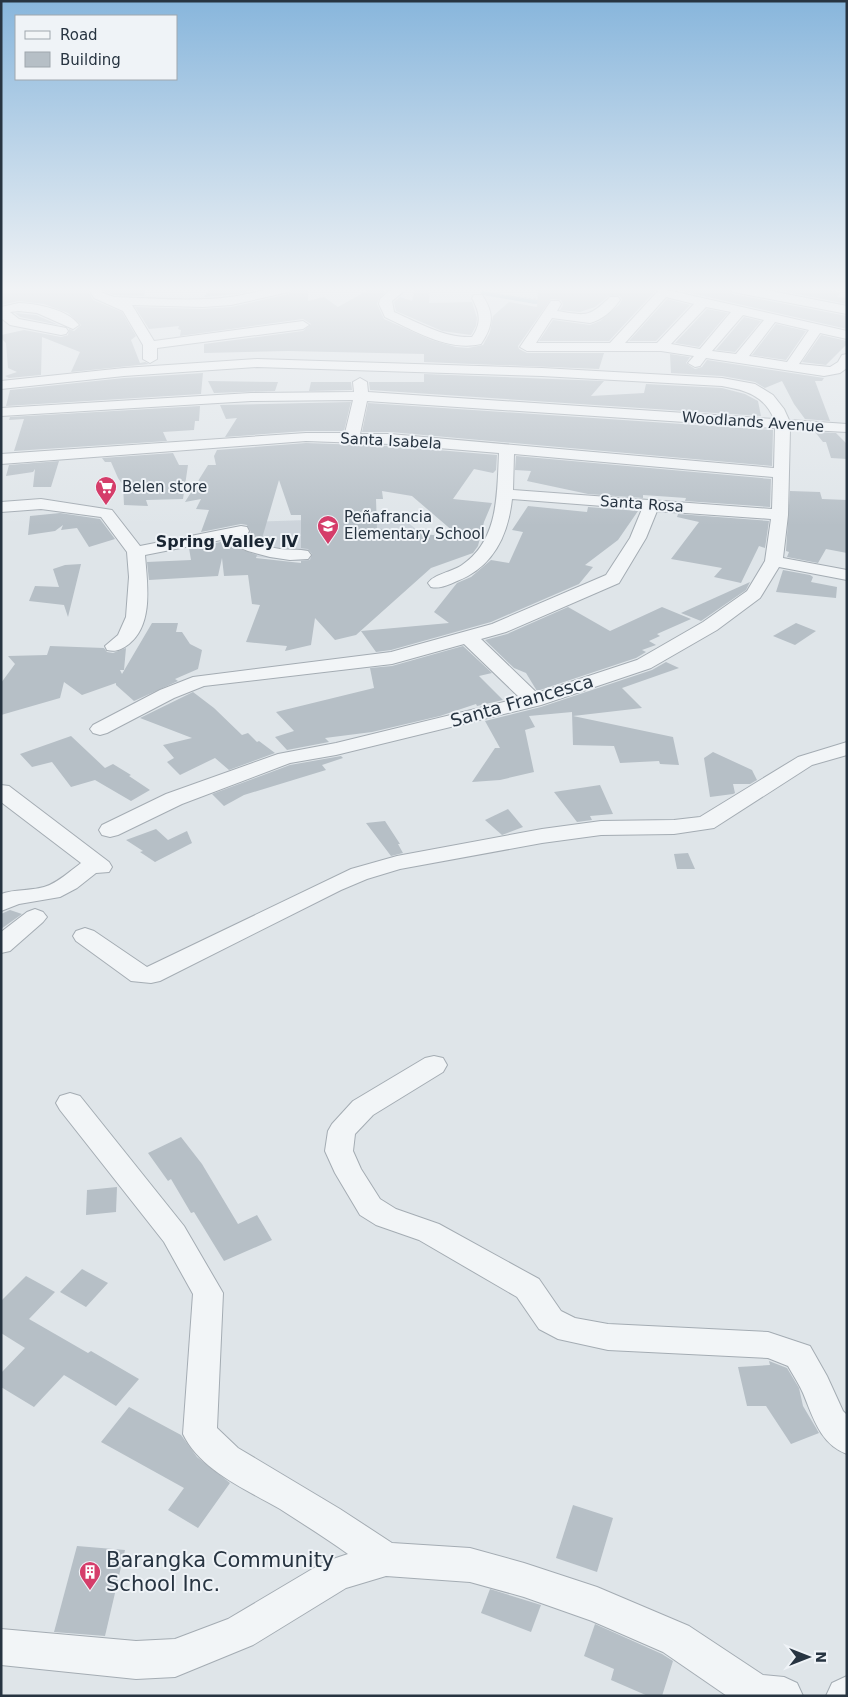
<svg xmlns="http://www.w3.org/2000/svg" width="848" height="1697" font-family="'DejaVu Sans',sans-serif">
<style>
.built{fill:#cdd4db}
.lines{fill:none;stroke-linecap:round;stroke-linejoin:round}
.stream{stroke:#98b8cb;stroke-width:4}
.building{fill:#b6bfc6;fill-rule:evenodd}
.minor-casing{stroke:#a4acb3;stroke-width:2}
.path{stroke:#bdc3c8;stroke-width:2;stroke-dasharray:2.5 2.5;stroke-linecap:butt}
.minor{fill:#f2f5f7;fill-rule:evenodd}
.labels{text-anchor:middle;stroke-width:4;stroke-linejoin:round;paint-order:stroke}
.far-street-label{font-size:15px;fill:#273441;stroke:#eff3f7}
.far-poi-label{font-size:15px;fill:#273441;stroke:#eff3f7;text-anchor:start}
.far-neighbourhood-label{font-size:16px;font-weight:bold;fill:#192532;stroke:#eff3f7}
.street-label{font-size:18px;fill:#273441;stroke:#eff3f7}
.near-poi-label{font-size:21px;fill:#273441;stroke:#eff3f7;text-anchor:start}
</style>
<rect width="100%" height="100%" fill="#dfe5e9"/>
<path class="built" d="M401,517l21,17 -36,35 -141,-13 2,-34z"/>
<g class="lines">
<path class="stream" d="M483,293l52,9 9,-1"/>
</g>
<g class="building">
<path d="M1,288h85l7,12 29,12 14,24 -5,4 9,23 5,-1 4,2 -78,8 9,-20 -38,-15 -1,38 -32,3 -4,-2 12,-4 -9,-4 -2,-25 -5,-5v-3l23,-5 37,7 7,-2 1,-6 5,2 7,-6 -13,-12 -24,-9 -25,-3 -18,4z"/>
<path d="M102,288h44l-2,8 -30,-1 -10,-4z"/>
<path d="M223,288h41l-27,6 -33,3 5,-8z"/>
<path d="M293,288h15v13l16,-4 14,10 34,-19h4l10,4 -7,6 -2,6 7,15 47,21 25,7 12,1 15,-3 7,-13 3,-16 16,-14 28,5 1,-19h120l-49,53h-70l14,-21 37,5 10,-4 19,-16 3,-5 -2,-4h-11l-14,11 -15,5 -20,-2 3,-5 -2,-5 -10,-1 -33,47 1,3 8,4h77l-5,16 -175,-7v-8l-136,-3 -84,2v-9l99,-13 8,-7 -8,-5 -123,17 1,-6 -3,-1 1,-3 -30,3 -14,-22 68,2 28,-2 58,-13z"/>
<path d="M415,288h15l-1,15 43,-1 5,16 -1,8 -5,9 -29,-4 -46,-20 -2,-9 6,-5 12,4z"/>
<path d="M669,288h56l8,6 114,22v13z"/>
<path d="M767,288h48l26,4 -4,5 10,1v6z"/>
<path d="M667,299l23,6 -34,36h-27z"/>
<path d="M707,309l21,4 -29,34 -24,-4z"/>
<path d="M15,313l21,2 23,10 -39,-8z"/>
<path d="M744,317l17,4 -26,31 -19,-2z"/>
<path d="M776,324l30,7 -20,29 -34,-5z"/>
<path d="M821,335l26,6v3l-21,21 -24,-3z"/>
<path d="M670,354l20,3 -4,6 9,6 7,-2 5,-7 117,18 -2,3h-7l15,40 -25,-2 -11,-15 -12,-23 -17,7 -10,-6 -33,-6 -51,-3z"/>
<path d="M203,373l-2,21 -195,12 4,-16 114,-12z"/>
<path d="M424,374l180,7 -13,15 53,-3 2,-9 76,4 23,6 13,7 3,15 -391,-26 -1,-8h55z"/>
<path d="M208,381l70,1 -3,9 -61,2z"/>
<path d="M311,382h40l1,8 -43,1z"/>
<path d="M351,402l-7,29h-38l-81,6 12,-19 -11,1 -6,-14z"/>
<path d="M368,403l405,27 -1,36 -382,-34h-28z"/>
<path d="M200,406l-1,15h-4l-1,9 -31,2 4,9 -153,10 10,-32 -15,1 1,-3z"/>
<path d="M815,432l21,1 11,11v15l-16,-1 -5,-16h-3z"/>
<path d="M306,443l84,3 107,9 -1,15 -3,3 -19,-4 -21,30 39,4 -8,19 -6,24 -5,7 -42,15 -75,67 -21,5 -20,-22 -4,27 -26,6 2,-5 -41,-4 14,-37 -8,-1 -4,-29 -24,1 -2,-18 -4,18 -69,4 -2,-18 44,-2 -2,-12 32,-6 36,13 -1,3 45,5v-2l9,-1 2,-6 -4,-5 -7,-1v-33h-10l-12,-35 -18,62 -14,-5 4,-5 -4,-7 -6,-1 -40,8 8,-22 -13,-1 5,-10 -16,3 23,-37h8l-2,-9 3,-6zM382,491l30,5 49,42 -84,-9 -1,-30h7z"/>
<path d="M173,453l6,12h9l-5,34 -37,1 2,6 -24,-1 -1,-20 -5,-7 -7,-16h-6l-3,-4z"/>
<path d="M516,456l255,23 -1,28 -85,-6 1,-3 -43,-3v3l-55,-4 -61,-13 4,-10 -16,-1z"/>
<path d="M59,461l-8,26h-18l2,-18 -2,3 -27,4 3,-11z"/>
<path d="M790,491l30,1 2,7 25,1v53l-21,-4 -8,14 -31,-6 2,-5 -3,-1z"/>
<path d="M528,506l59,6 1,-5 50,4 -20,29 -33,25 8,2 -14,17 -88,38 -100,28 -15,2 -15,-21 88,-8 -15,-11 23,-29 14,-6 20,-17 18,3 14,-31 -11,-2z"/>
<path d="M60,513l40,6 15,20 -26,8 -12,-19 -16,2 2,-5 -8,6 -27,4 2,-19z"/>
<path d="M678,514l91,7 -4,27 -6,-2 -18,37 -27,-6 8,-9 -51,-9 28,-37 -22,-5z"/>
<path d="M81,564l-13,53 -4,-12 -35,-4 6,-15 24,1 -6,-18 12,-4z"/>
<path d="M783,570l27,5 3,2 -2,5 26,5 -1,11 -60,-6z"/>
<path d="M750,582l-4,8 -45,31 -20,-8z"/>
<path d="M568,607l42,24 52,-24 29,12 -34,15 3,2 -11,5 7,4 -14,5 4,2 -10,6 -99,33 -11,-18 -12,-5 -29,-28 22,-6z"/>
<path d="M152,623h26l-2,9h6l8,12 12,6 -4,19 -23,10 3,2 -44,20 -18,-16v-2l-34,12 -18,-13 -4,16 -59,17v-32l14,-19 -7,-8 39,-1 3,-9 54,2 3,4 6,1 13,-5 -2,22h-4l2,4z"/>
<path d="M796,623l20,8 -21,14 -22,-9z"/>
<path d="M463,646l29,27 -13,3 24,24 -26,6 -1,-2 -36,12 -68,16 -47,6 4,4 -42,8 -12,-13 19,-6 -18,-19 98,-24 -4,-20 22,-2z"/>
<path d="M666,662l13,6 -57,20 20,20 -69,8 100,21 6,28 -19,-1 -1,-3 -39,2 -6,-17 -41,-1 -1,-33 -43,4 6,11 -10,3 9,42 -34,8 -28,2 23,-34h5l-15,-27 56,-14 111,-37z"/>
<path d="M193,692l21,16 28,27 6,-2 9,9 2,-1 16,12 -46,17 -14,-12 -35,17 -13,-13 7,-4 -11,-13 29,-7 -52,-20z"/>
<path d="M71,736l34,32 8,-4 18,11 -2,1 21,14 -19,11 -36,-21 -24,7 -19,-25 -20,5 -12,-13z"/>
<path d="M713,752l39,18 5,10 -7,4h-17l2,9 -2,1 -23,3 -6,-39z"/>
<path d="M341,756l2,2 -21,7 4,5 -82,25 -20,11 -12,-12 78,-29z"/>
<path d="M600,785l13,29 -23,2 2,4 -15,2 -23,-30z"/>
<path d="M508,809l15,18 -21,8 -17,-15z"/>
<path d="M385,821l15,23h-2l5,9 -12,3 -25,-33z"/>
<path d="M156,829l12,11 19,-9 5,12 -37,19 -15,-10 3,-1 -17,-11z"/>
<path d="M688,853l7,16h-18l-3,-15z"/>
<path d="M10,910l12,4 -21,15v-15z"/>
<path d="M181,1137l21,27 36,60 19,-9 15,25 -48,21 -30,-49 -3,1 -20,-34 -3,2 -20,-28z"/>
<path d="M117,1187l-1,25 -30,3 1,-25z"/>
<path d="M82,1269l26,14 -22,24 -26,-15z"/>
<path d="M26,1276l29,16 -26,27 59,34 3,-2 48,28 -23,27 -52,-31 -30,32 -33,-20v-14l24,-25 -24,-15v-32z"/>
<path d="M769,1361l18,7 12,20 4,18 16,27 -28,11 -25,-38h-19l-9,-39 32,-2z"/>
<path d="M129,1407l52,28 16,22 33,26 -32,45 -30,-18 16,-22 -83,-46z"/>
<path d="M573,1505l40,13 -16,54 -41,-14z"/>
<path d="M77,1546l48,4 -20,86 -51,-4z"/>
<path d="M490,1589l51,16 -10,27 -50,-19z"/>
<path d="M595,1624l67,30 11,7 -11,35h-14l-37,-16 3,-11 -30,-13z"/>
</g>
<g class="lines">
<g class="minor-casing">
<g id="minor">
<path d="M88,288h12l3,5 11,4c38,1 78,5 116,0 21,-2 40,-11 61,-8l-2,3 -58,13 -28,2 -71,-2 22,36 149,-20 6,4 -6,4 -146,19v11l-7,4 -7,-4v-14l-20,-34 -29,-13z"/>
<path d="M393,288h15l-16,13 2,11c25,11 50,26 78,25 10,-14 8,-24 0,-39l2,-3h8c13,19 11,31 -1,49 -33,8 -68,-14 -96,-27l-6,-13 1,-5z"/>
<path d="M727,288h28l92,18v8l-114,-22z"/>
<path d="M663,289l184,42v8l-27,-6 -21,31 31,3 8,-5 4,-7 5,-1v14l-7,5 -16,3 -118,-18 -6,8 -5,1 -7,-4 6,-7 -33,-5h-134l-7,-4 31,-46h8l2,3 -4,7c28,4 31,8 53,-14h8l2,3c-7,10 -18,20 -30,23l-38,-5 -16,25h74l49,-53zM666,297l28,7 -37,39h-32zM706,307l25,5 -31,37 -29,-5zM743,315l21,5 -28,34 -24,-3zM775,322l34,8 -22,32 -38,-6z"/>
<path d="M19,303c19,1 48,6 60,22l-6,4 -36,-16 -18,-2 -9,1 9,7 47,9 2,3 -2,3 -5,1 -51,-10 -9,-7v-11z"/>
<path d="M257,359l285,9 180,10 33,6 18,11 11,14 5,11 58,4v8l-57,-3 -2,86 -5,43 64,12v10l-68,-13 -19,31 -43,32 -66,38 -110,37 -205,50 -46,8 -108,41 -64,31 -8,2 -8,-2 -3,-5 3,-5 64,-31 112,-40 58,-11 184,-45 -56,-54 -72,20 -188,22 -30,12 -67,35 -7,2 -7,-2 -3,-4 3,-4 67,-35 33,-13 198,-25 101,-28 114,-49 24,-37 12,-29 -130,-10c-4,37 -19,68 -55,82 -9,4 -17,8 -26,6l-3,-4c6,-9 24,-11 34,-18 37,-25 35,-71 37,-112l-109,-9 -84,-3 -305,23v-10l305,-21h39l8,-33 -102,1 -250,15v-8l250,-15 103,-1 -1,-10 7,-4 7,4 1,10 406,27c-10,-24 -29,-29 -52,-33l-180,-10 -285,-9 -133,9 -123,13v-8l123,-13zM367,401l408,27 -1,40 -384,-34h-30zM514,454l259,23 -1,32 -259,-19zM657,511l114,8 -6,42 -18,30 -44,31 -66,38 -100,33 -56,-54 25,-7 113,-49 27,-45z"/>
<path d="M41,499l71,11 28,36 101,-20 6,1 2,4 -2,4 -6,1c12,6 25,11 39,13 9,1 19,0 28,2l3,4 -3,4 -18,1 -20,-3 -22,-6 -27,-11 -76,15c2,28 9,69 -16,89 -8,6 -13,8 -22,6l-2,-4 13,-11 8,-18 3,-40 -2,-25 -26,-35 -60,-8 -40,3v-10z"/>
<path d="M847,742v13l-35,10 -98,63 -40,6 -73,1 -59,8 -142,26 -33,10 -26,11 -181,91 -9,2 -20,-2 -55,-40 -3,-5 3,-5 9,-3 9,3 53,36 204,-98 46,-13 145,-27 59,-8 73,-1 26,-3 98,-60z"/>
<path d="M1,785l8,1 100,76 3,5 -3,5 -13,1 -19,15 -17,9 -41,7 -18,7v-17c14,-5 29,-3 43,-7 14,-4 26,-16 37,-24l-80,-61z"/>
<path d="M35,909l8,3 4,5 -4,5 -33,29 -9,2v-21l26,-20z"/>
<path d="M434,1056l9,2 4,7 -4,7 -70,43 -18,19 -2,17 8,18 19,30 16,10 43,15 100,55 22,32 14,7 33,6 160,8 42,14 17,30 16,35 4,4v39c-27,-10 -34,-37 -44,-61 -4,-9 -10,-18 -15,-27l-20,-8 -160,-8 -50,-11 -19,-10 -22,-32 -98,-57 -43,-15 -16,-10 -25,-42 -10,-22 3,-20 4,-7 21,-23 72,-43z"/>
<path d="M70,1093l10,3 104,130 39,67 -6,135 21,20 102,61 52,34 78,5 54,15 73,24 92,39 74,49 21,2 13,6 6,13h-76l-64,-44 -71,-31 -68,-24 -54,-15 -84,-6 -40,12 -93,57 -78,32 -39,2 -135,-14v-36l135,12 39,-2 53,-20 96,-57 24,-8c-22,-16 -45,-30 -68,-45 -33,-19 -80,-39 -97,-75l10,-140 -29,-52 -104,-132 -4,-7 4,-7z"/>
<path d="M847,1676v20h-21l6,-13z"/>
</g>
</g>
<path class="path" d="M494,294l45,6"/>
<use href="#minor" class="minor"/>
</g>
<linearGradient id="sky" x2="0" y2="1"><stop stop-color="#88b6dc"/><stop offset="0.55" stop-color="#f1f3f5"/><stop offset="1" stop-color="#f1f3f5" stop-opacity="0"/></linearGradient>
<rect width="848" height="526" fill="url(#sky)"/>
<defs>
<g id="supermarket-pin" transform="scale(1.125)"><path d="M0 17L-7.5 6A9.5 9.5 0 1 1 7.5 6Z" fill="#d53d6a" stroke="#eff3f7"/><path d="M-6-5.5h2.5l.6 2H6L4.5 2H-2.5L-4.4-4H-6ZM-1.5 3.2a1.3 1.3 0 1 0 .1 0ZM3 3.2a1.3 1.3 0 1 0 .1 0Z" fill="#fff"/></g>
<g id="school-pin" transform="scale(1.125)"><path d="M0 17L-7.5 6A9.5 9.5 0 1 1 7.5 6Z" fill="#d53d6a" stroke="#eff3f7"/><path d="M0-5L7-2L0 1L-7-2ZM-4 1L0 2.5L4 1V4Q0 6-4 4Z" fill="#fff"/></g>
<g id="building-pin" transform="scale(1.125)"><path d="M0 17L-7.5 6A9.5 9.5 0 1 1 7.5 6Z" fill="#d53d6a" stroke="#eff3f7"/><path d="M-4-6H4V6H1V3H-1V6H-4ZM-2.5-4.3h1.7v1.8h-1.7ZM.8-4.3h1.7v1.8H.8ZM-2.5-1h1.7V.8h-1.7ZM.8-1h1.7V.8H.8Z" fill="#fff"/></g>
</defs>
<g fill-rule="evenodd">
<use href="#supermarket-pin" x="106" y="487"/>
<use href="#school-pin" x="328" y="526"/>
<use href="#building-pin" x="90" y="1572"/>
</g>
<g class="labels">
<g class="far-street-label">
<text transform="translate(753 422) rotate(4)" y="5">Woodlands Avenue</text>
<text transform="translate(391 441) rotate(3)" y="5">Santa Isabela</text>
<text transform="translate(642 504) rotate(4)" y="5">Santa Rosa</text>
</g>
<g class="far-poi-label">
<text x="122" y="492">Belen store</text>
<text x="344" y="522">Peñafrancia<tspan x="344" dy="17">Elementary School</tspan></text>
</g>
<g class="far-neighbourhood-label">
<text x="227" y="547">Spring Valley Ⅳ</text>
</g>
<g class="street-label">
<text transform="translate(522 701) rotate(-16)" y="6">Santa Francesca</text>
</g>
<g class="near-poi-label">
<text x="106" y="1567">Barangka Community<tspan x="106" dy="24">School Inc.</tspan></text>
</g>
</g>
<rect width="848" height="1697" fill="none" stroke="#273441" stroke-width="5"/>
<rect x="15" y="15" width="162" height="65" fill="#eff3f7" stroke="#9fa7ae"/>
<rect x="25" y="31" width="25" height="8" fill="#f2f5f7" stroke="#9fa7ae"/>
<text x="60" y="40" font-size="15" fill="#273441">Road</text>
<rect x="25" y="52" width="25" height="15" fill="#b6bfc6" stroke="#9fa7ae"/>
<text x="60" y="65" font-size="15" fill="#273441">Building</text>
<g transform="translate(808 1657) rotate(90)" stroke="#eff3f7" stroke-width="4" paint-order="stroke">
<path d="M0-4L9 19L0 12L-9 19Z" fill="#273441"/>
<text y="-8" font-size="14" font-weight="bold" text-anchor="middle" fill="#273441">N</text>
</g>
</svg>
